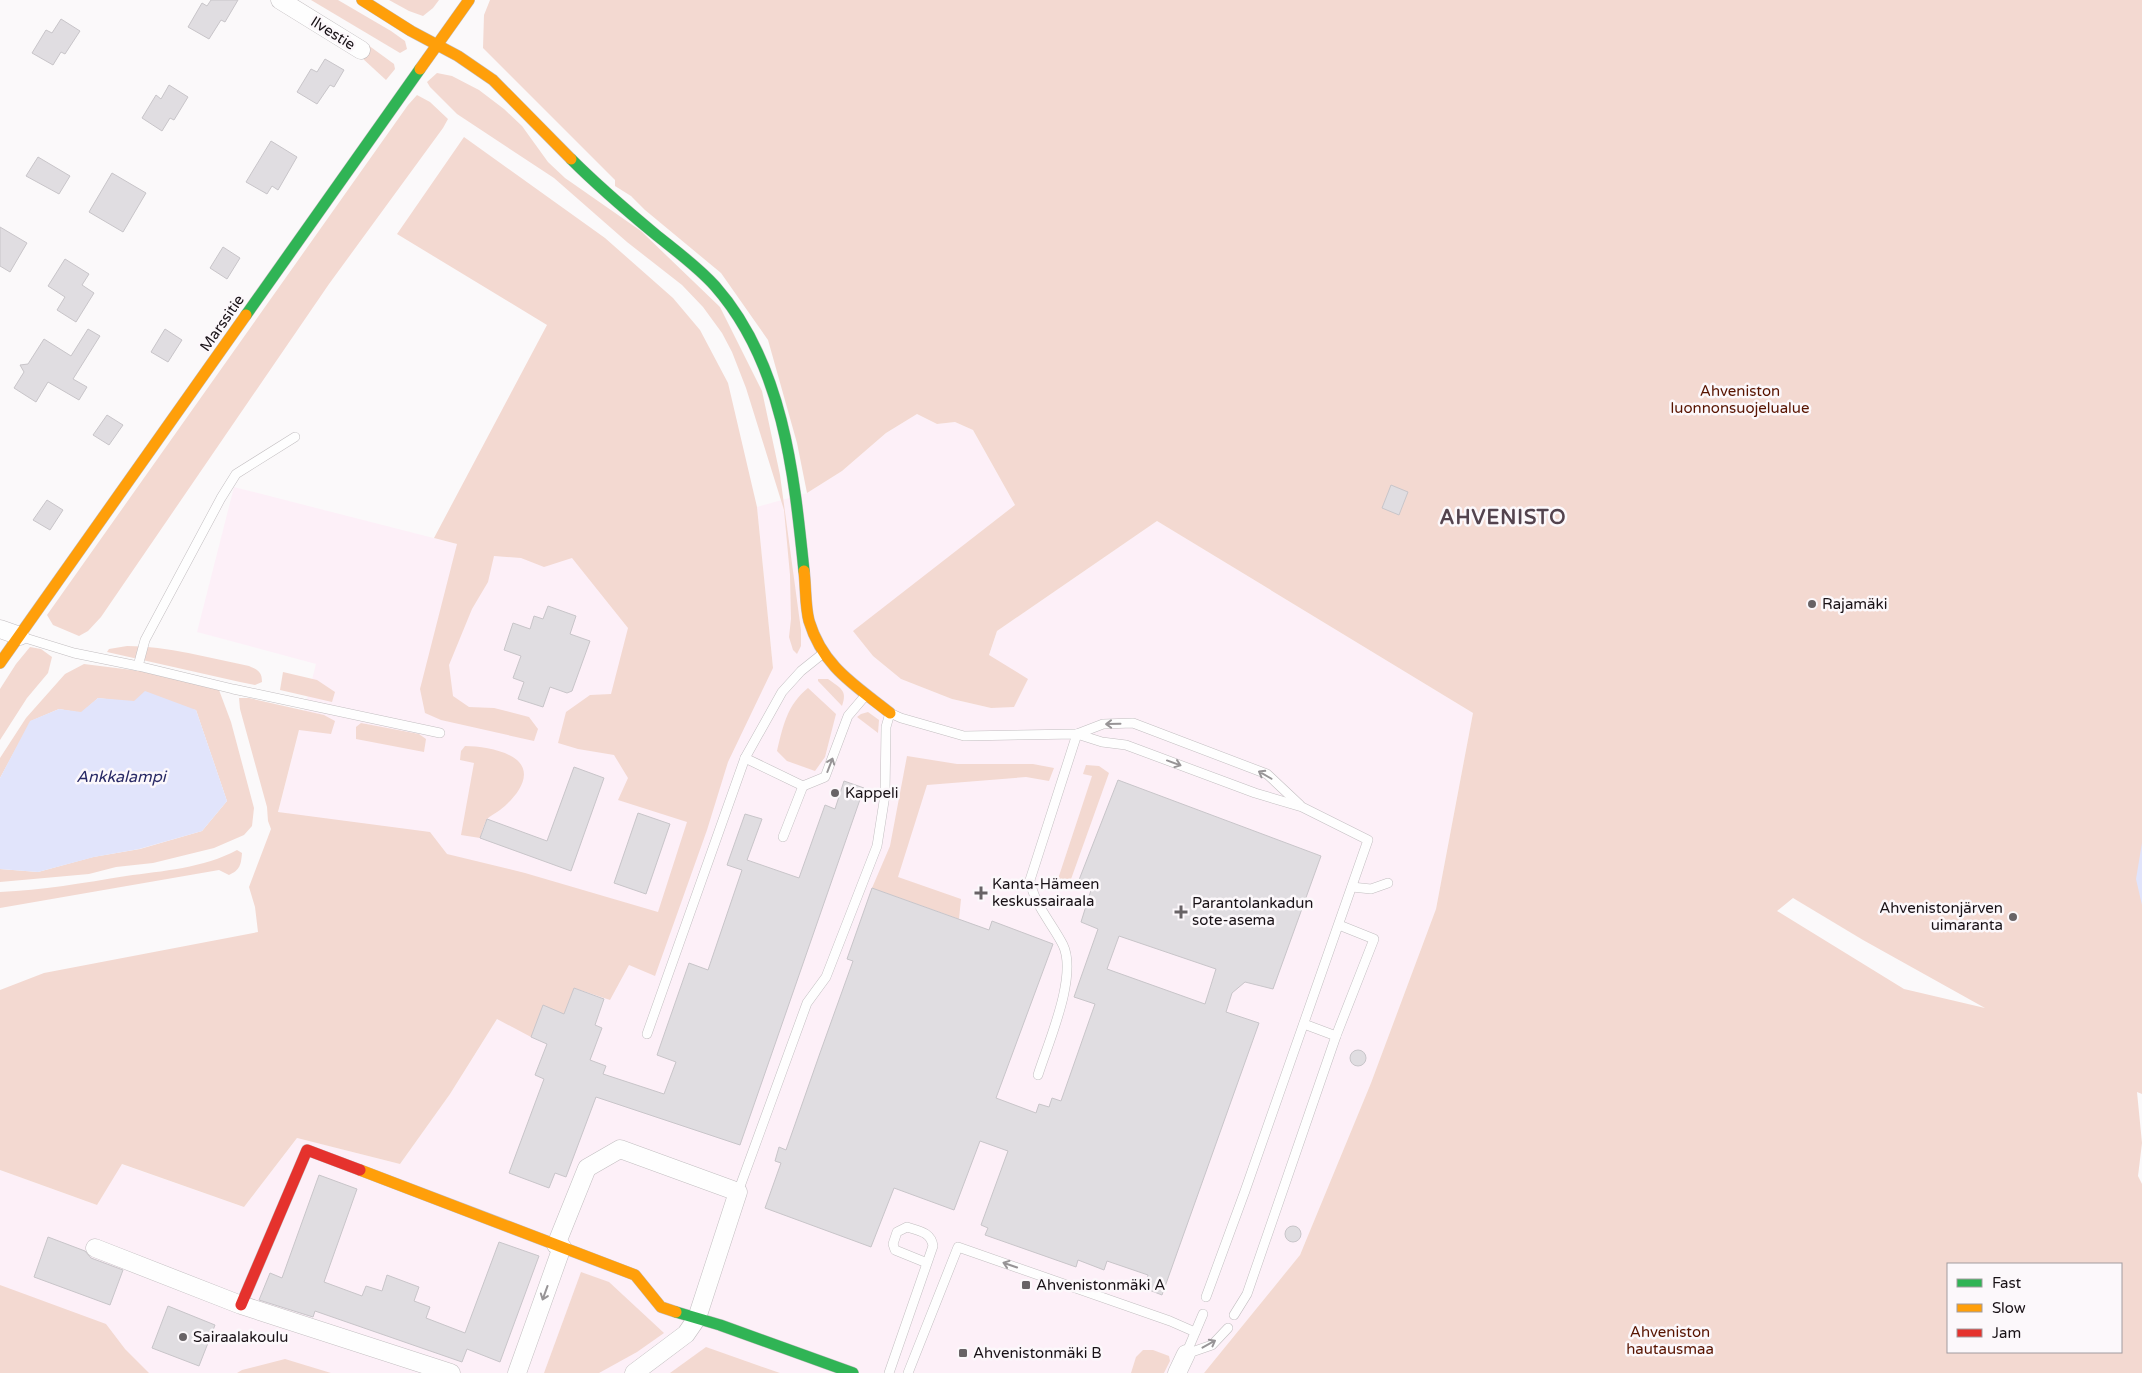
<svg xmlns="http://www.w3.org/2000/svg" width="2142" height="1373" font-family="'Varela Round',sans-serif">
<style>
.built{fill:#fdf0f8}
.green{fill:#f3d9d1;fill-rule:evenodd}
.water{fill:#e1e4fb}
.building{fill:#e0dde1;stroke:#c8c5c9;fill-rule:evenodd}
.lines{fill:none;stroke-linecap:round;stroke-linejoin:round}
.lane-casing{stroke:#c2bec0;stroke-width:10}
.street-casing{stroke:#c2bec0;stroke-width:19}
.fast-casing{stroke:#c2bec0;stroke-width:12}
.slow-casing{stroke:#c2bec0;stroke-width:12}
.jam-casing{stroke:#c2bec0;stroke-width:12}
.lane{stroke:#fefefe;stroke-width:9}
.street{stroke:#fefefe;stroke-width:18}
.fast{stroke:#30b455;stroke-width:11}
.slow{stroke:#ff9f0a;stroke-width:11}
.jam{stroke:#e5322d;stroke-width:11}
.oneway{stroke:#979496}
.poi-dot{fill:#686366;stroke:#fcf8fb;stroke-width:2}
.labels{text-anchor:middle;stroke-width:5;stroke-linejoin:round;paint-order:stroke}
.street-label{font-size:15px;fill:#191217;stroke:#fcf8fb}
.park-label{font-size:15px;fill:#581400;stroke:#fcf8fb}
.poi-label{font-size:15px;fill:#191217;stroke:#fcf8fb;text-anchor:start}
.water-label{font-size:16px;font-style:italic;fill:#282965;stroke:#fcf8fb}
.district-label{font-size:20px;font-weight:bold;letter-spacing:1px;fill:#53434e;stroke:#fcf8fb}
</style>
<rect width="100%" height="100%" fill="#fbf9fa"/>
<path class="built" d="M917,414l20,10 18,-2 18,8 42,75 -161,126 19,25 28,23 51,20 39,9 -2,-53 8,-24 160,-110 316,192 -37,196 -65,174 -71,172 -96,118h-424l-29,-10 -21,10h-730v-203l97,35 24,-41 123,43 53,-69 103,26 50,-70 47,-75 -51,-165 -168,-42 38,-148 -119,-32 37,-145 223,57h105l211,124 -16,-161 50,-14 35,-22 44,-38z"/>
<g class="green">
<path d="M311,0h27l53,31 14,10 2,8 -7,4z"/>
<path d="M389,0h50l-6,8 -10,8 -14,-5z"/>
<path d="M490,0h1652v1094l-5,-2 5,51 -4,33 4,8v189h-938l96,-118 71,-172 65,-174 37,-196 -316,-192 -160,110 -8,24 39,24 -14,28 -23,1 -39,-9 -51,-20 -28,-23 -20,-25 162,-126 -42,-75 -18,-8 -18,2 -20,-10 -31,19 -44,38 -35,22 -10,-50 -29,-103 -47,-67 -76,-63 -14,-14 -16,-10v-6l-132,-132 1,-33zM1793,898l70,42 122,68 -81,-19 -127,-78zM1948,1264h173v88h-173z"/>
<path d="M368,45l26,19 1,5 -9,11 -25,-23z"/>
<path d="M437,73l15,3 27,14 25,19 18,17 26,36 17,16 76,53 79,76 42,84 18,84 21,155v16l-4,8 -4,-4 -4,-13 2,-18 -1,-44 -6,-65 -38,-122 -14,-36 -10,-19 -19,-26 -21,-22 -55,-43 -73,-64 -97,-64 -27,-27 -3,-5z"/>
<path d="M417,95l13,7 18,17 -5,9 -114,156 -228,333 -13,14 -9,5 -26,-11 -6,-10 361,-510z"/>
<path d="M464,137l141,101 68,60 27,32 28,53 29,124 16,161 -45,94 -21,68 -52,146 -26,-11 -19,35 -36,-12 -10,26 -21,-8 -12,31 -34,-18 -47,75 -50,70 -103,-26 -53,69 -122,-43 -25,41 -97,-35v-180l44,-17 214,-41 -3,-25 -6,-20 22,-58 -3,-8 -1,-14 -27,-98 -1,-11h10l75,17 11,6 -4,13 -32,-4 -21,82 152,20 17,22 78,19 133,39 29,-90 -69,-22 10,-22 -14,-23 -36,-6 -20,-6 8,-31 24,-17 21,-1 17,-66 -56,-70 -28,9 -23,-9 -27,-2 -6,26 -16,27 -23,56 4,31 16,11 25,1 35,9 9,12 -4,12 -93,-21 -16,-7 -5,-24 37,-145 -23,-6 113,-213 -150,-91z"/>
<path d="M127,646c41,0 82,12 122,20 9,4 13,6 13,16l-7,3 -15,-3 -133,-30 2,-3z"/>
<path d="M30,647l11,2 11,8 -4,16 -21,25 -27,42v-51l16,-25z"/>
<path d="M84,664l56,7 79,19 12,32 23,86 -2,18 -8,9 -30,13 -61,15 -37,4 -27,7 -89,8v-13l38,3 55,-15 47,-8 62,-18 25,-30 -31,-91 -98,-12 -17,15 -22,-4 -28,12 -31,57v-20l26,-40 39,-44z"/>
<path d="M283,672l34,8 18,12 -3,10 -52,-12z"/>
<path d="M818,679h10c12,9 20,11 14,27l-24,-25z"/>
<path d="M808,688l28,26 -11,43 -10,14 -28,-10 -10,-10c6,-25 10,-46 31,-63z"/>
<path d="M868,712l11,8 -1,13 -21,-16 4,-3z"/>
<path d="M361,723l58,11 7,5 -2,13 -68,-13v-12z"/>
<path d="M465,746c16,0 40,4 52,14 18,16 -3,39 -17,50 -4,3 -10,6 -13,9 -3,5 -5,13 -7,19l-19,-3 13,-72 -14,-3 1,-9z"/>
<path d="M907,756l50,8h76l21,4 -5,13 -23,-4 -99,8 -29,92 63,22 -2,20 -87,-31 18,-42z"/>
<path d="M1086,765l13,1 10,7 -39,109 -12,-3 34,-103 -9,-2z"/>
<path d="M237,850l5,3c-1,12 -2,17 -13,22l-10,-5 -219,38v-16c42,-2 84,-9 126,-16 36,-5 78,-8 111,-26z"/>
<path d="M581,1272l28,10 55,51 -27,19 -38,21h-55z"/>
<path d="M0,1285l106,39 19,25 24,24h-149z"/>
<path d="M706,1347l74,26h-110z"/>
<path d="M1143,1350h10l16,6 1,5 -6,12h-33l5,-16z"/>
<path d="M285,1359l46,14h-94l5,-3z"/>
</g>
<g class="water">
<path d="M145,691l51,19 31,91 -25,30 -63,18 -45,8 -56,15 -38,-3v-91l30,-57 29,-12 22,3 17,-14 36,3z"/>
<path d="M2142,843v62l-6,-26z"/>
</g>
<g class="building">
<path d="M211,0h27l-13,22 -4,-2 -12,19 -21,-12 14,-24 5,3z"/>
<path d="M61,19l19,12 -15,23 -4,-2 -8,13 -21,-12 14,-23 6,3z"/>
<path d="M325,59l19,11 -10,17 -4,-2 -13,19 -20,-12 14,-23 6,3z"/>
<path d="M169,85l19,12 -14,23 -4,-2 -8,13 -20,-13 14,-23 5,4z"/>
<path d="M271,141l26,16 -19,33 -6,-4 -5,8 -21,-12z"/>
<path d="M38,157l32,19 -11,18 -33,-18z"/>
<path d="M112,173l34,20 -23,39 -34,-20z"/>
<path d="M0,227l27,16 -17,29 -10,-6z"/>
<path d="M223,247l17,11 -13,21 -17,-11z"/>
<path d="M65,259l24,15 -7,11 12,8 -18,29 -19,-12 8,-13 -17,-11z"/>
<path d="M88,329l12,7 -27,43 14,8 -8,13 -31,-18 -12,20 -22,-14 10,-16 -4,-7 8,-1 16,-25 27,17z"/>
<path d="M165,329l17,11 -14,22 -17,-10z"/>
<path d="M107,415l16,10 -14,20 -16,-10z"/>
<path d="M1391,485l17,7 -9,23 -17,-7z"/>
<path d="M47,500l16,10 -13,20 -17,-10z"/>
<path d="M548,606l28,10 -6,18 20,7 -18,50 -5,2 -17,-6 -7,20 -25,-8 6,-17 -11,-4 8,-22 -17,-6 9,-27 17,6 4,-13 9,3z"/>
<path d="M574,767l30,11 -33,93 -91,-33 7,-19 60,22z"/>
<path d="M1118,780l203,76 -48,133 -28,-7 -13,11 -6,19 33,11 -97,272 -18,-7 4,-13 -41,-14 -3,9 -26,-10 -2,7 -91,-32 3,-7 -7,-3 27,-74 -28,-10 -26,69 -60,-22 -23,59 -106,-39 16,-45 -6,-2 4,-14 7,3 34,-97 33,-92 -6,-2 25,-71 117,42 3,-9 61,23 -57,154 40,15 3,-9 10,3 3,-9 9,3 34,-97 -21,-7 24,-68 -17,-7 10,-32 -14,-5zM1119,936l97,33 -11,35 -98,-35z"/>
<path d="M844,781l20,7 -124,357 -144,-48 -30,80 -11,-4 -6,15 -40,-15 35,-94 -9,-4 12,-31 -16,-7 12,-32 21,9 10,-26 30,11 -9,26 7,3 -12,32 16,6 -3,8 61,20 12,-32 -19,-7 32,-92 19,7 34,-100 -15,-5 18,-51 17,5 -15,41 52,18 26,-73 10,4z"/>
<path d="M638,813l32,11 -24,70 -32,-11z"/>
<circle cx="1358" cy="1058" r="8"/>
<path d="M319,1175l38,14 -33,93 38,14 4,-10 16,5 5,-16 32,12 -5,14 16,6 -4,11 39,15 34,-91 40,14 -39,106 -33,-13 -5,13 -147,-51 -2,6 -54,-17 11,-27 12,5z"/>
<circle cx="1293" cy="1234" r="8"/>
<path d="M48,1237l37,14 6,7 32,12 -13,35 -76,-28z"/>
<path d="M168,1306l47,19 -16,41 -47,-18z"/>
</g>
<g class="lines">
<g class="lane-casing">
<g id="lane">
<path d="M22,637l52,16 64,13 95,23 207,44"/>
<path d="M138,666l7,-26 76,-142 15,-24 59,-37"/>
<path d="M1077,734l26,-10 30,-1 134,51 33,31"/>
<path d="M745,758l58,28 22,-9 23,-61 17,-20"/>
<path d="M783,837l20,-51"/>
<path d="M1352,887l19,2 17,-6"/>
<path d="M647,1034l98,-276 37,-66 19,-21 20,-16"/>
<path d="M1336,1036l38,-97 -35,-14"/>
<path d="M1038,1075c10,-32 40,-99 25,-130 -11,-22 -29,-40 -33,-65l47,-146"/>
<path d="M738,1192l69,-189 19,-26 51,-131 8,-51 1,-68 4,-14 11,5 63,18 113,-2 25,8 24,3 129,48 47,14 66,33 -123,351 -39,106"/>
<path d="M1234,1315l13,-21 89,-258 -32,-12"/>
<path d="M1186,1354l26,-9 16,-17"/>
<path d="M1186,1354l17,-40"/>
<path d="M889,1373l44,-127c-2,-14 -14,-15 -26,-19l-10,5 -4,12 2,6 32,13"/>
<path d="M908,1373l50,-126 212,74 25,11"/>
</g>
</g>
<g class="street-casing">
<g id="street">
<path d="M280,0l81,50"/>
<path d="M0,629l20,7"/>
<path d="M556,1245l31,-77 33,-19 118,43 -41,126 -11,16 -52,39"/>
<path d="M95,1248l146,57 210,68"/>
<path d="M517,1373l45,-126"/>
<path d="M1177,1373l9,-19"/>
</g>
</g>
<g class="fast-casing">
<g id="fast">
<path d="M571,159c27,27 55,51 84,75 21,17 43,33 60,52 68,77 79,187 89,285"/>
<path d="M246,315l174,-246"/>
<path d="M676,1312l44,13 133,48"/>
</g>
</g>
<g class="slow-casing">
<g id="slow">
<path d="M362,0l49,31 47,25 35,24 78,79"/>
<path d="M420,69l49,-69"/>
<path d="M804,571c2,16 1,35 5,50 14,46 46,64 81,92"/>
<path d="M0,663l246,-348"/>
<path d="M360,1170l275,105 26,32 15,5"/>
</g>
</g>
<g class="jam-casing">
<path id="jam" d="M241,1305l66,-155 53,20"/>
</g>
<use href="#lane" class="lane"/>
<use href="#street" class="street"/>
<use href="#fast" class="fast"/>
<use href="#slow" class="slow"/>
<use href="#jam" class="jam"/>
</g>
<defs><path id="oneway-shaft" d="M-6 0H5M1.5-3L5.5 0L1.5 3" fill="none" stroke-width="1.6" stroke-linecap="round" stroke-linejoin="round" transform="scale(1.25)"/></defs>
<g class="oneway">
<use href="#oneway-shaft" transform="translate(1113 724) rotate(179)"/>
<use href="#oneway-shaft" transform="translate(1174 763) rotate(20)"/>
<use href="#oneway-shaft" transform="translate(830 765) rotate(-69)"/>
<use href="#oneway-shaft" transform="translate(1265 775) rotate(-150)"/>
<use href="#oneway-shaft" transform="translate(1010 1265) rotate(-161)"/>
<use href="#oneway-shaft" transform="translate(545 1293) rotate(110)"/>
<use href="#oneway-shaft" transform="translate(1209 1344) rotate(-29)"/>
</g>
<g class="poi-dot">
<circle cx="1812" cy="604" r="5"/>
<circle cx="835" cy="793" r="5"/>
<path d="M978.5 885.5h5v5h5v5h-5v5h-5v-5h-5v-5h5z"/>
<path d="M1178.5 904.5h5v5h5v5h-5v5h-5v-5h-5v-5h5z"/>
<circle cx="2013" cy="917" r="5"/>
<rect x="1021" y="1280" width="10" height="10" rx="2.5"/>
<circle cx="183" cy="1337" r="5"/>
<rect x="958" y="1348" width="10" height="10" rx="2.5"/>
</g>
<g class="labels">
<g class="street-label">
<text transform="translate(333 33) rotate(32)" y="5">Ilvestie</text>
<text transform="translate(222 323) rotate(-55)" y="5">Marssitie</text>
</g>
<g class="park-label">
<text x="1740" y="396">Ahveniston<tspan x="1740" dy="17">luonnonsuojelualue</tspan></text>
<text x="1670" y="1337">Ahveniston<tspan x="1670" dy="17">hautausmaa</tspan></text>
</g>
<g class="poi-label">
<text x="1822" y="609">Rajamäki</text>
<text x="845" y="798">Kappeli</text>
<text x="992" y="889">Kanta-Hämeen<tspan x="992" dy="17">keskussairaala</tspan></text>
<text x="1192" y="908">Parantolankadun<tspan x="1192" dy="17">sote-asema</tspan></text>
<text x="2003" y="913" text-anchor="end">Ahvenistonjärven<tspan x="2003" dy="17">uimaranta</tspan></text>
<text x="1036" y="1290">Ahvenistonmäki A</text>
<text x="193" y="1342">Sairaalakoulu</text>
<text x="973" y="1358">Ahvenistonmäki B</text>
</g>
<g class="water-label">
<text x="121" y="782">Ankkalampi</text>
</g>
<g class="district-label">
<text x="1503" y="524">AHVENISTO</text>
</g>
</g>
<rect x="1947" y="1263" width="175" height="90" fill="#fcf8fb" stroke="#a19ca0"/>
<rect x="1957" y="1279" width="25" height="8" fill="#30b455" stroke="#a19ca0"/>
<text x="1992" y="1288" font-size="15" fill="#191217">Fast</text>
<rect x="1957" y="1304" width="25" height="8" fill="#ff9f0a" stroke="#a19ca0"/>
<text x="1992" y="1313" font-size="15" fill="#191217">Slow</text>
<rect x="1957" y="1329" width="25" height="8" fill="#e5322d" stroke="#a19ca0"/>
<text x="1992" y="1338" font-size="15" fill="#191217">Jam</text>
</svg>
